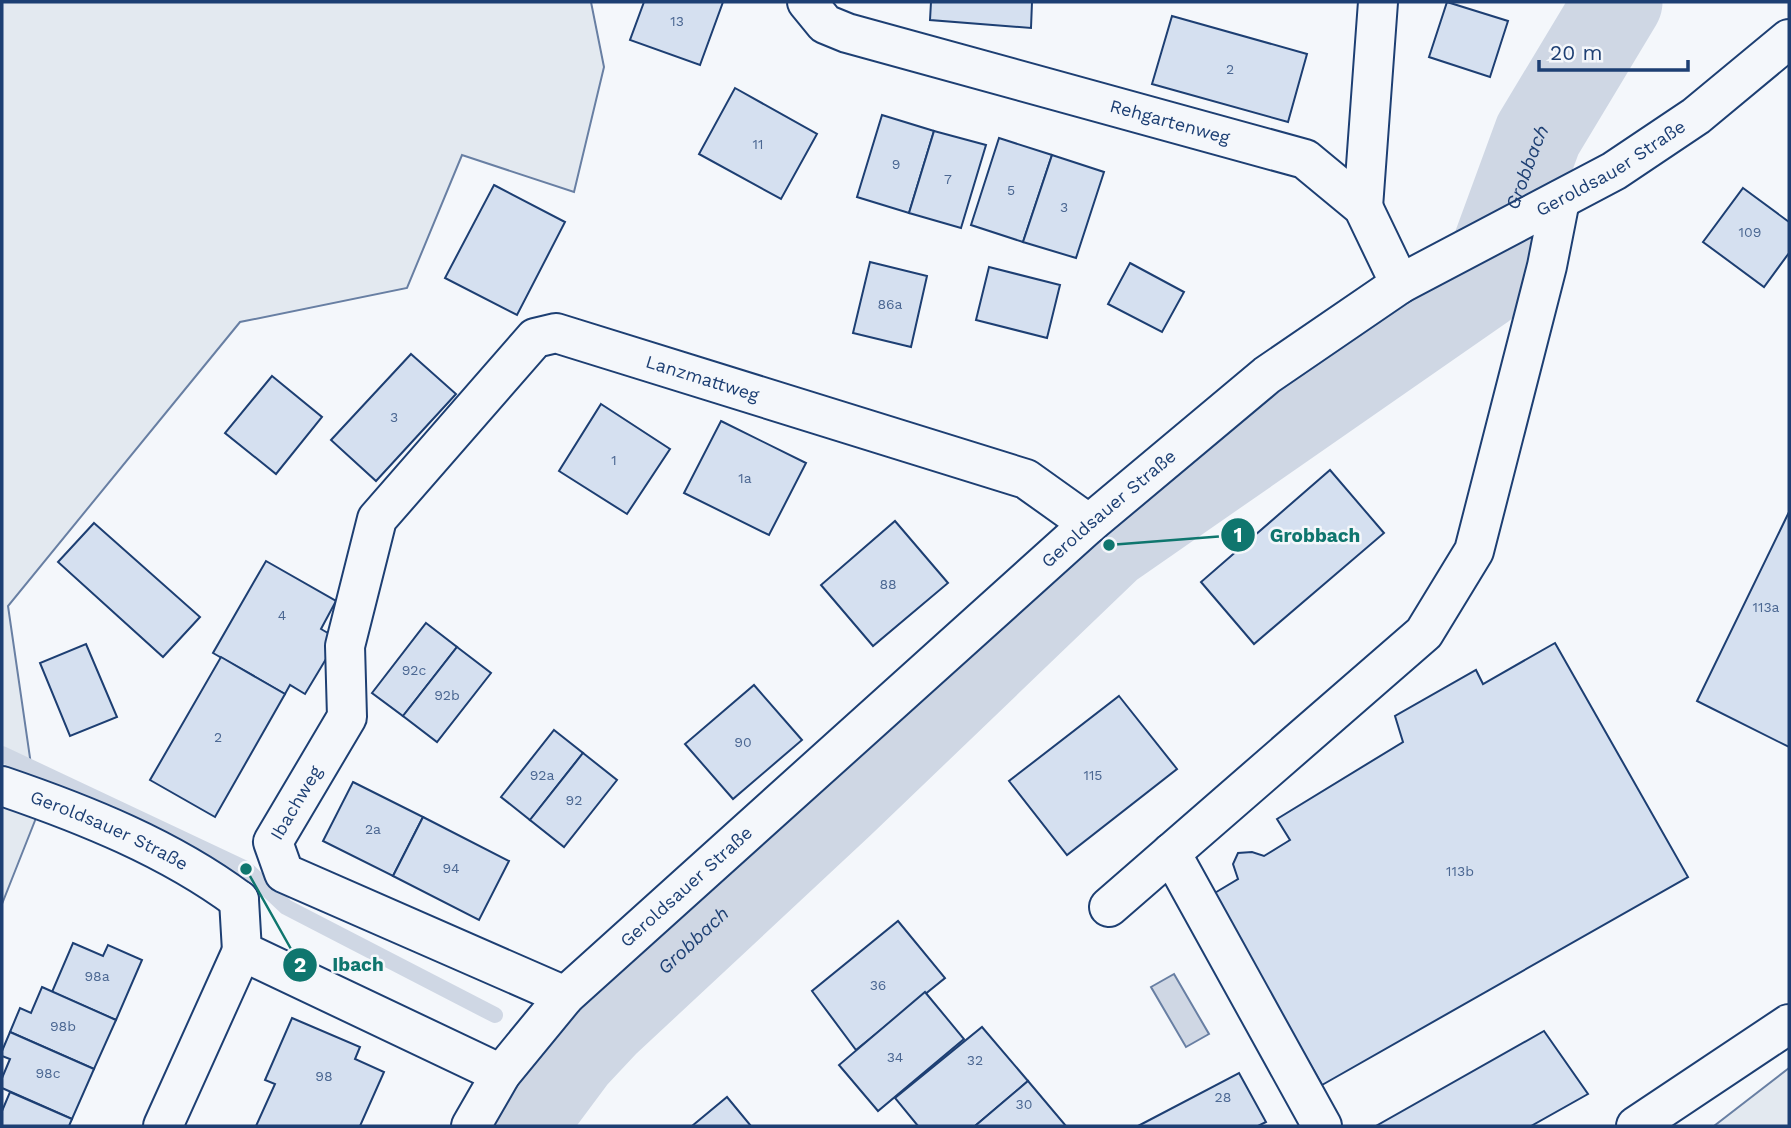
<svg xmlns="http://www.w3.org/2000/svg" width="1791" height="1128" font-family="'Work Sans',sans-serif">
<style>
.green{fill:#e3e9f0;stroke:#687fa3;stroke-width:2}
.water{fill:#cfd7e4;stroke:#687fa3;stroke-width:2}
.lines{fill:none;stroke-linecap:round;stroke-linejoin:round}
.stream{stroke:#cfd7e4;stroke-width:16}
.river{stroke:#cfd7e4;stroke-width:89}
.building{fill:#d5e0f0;stroke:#1d3f73;stroke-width:2}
.minor-casing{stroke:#1d3f73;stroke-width:42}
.major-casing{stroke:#1d3f73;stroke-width:42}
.minor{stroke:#f4f7fb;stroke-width:38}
.major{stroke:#f4f7fb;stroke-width:38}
.labels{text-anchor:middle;stroke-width:5;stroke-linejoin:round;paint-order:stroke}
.number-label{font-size:14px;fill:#4b6792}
.street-label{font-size:18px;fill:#1d3f73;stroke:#f4f7fb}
.water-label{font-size:19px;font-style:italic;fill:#1d3f73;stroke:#f4f7fb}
.leader{fill:none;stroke:#0f766e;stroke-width:2.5}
.callout-dot{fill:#0f766e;stroke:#f4f7fb;stroke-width:2.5}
.mark-label{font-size:21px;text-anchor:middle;font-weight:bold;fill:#fff}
.callout-label{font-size:19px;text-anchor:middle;font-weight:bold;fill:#0f766e;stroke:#f4f7fb;stroke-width:5;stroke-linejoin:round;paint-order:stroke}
</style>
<rect width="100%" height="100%" fill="#f4f7fb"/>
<g class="green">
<path d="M2,2h589l13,65 -30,125 -112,-37 -55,133 -167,34 -232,284 30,207 -36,91z"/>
<path d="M1789,1068v58h-75z"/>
</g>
<path class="water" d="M1174,974l35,60 -23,13 -35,-60z"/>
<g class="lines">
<path class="stream" d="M2,754l244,115 40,38 209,108"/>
<path class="river" id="s1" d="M521,1126l53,-71 30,-32 236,-220 269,-258 374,-260 55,-150 80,-133"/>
</g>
<g class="building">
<path d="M644,2h79l-23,63 -70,-25z"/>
<path d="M931,2h101l-1,26 -101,-8z"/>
<path d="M1447,2l61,19 -18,56 -61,-20z"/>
<path d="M1172,16l135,38 -19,68 -136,-38z"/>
<path d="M735,88l82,46 -36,65 -82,-45z"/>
<path d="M882,115l52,16 -25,82 -52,-16z"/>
<path d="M934,131l52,14 -25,83 -52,-15z"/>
<path d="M999,138l53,17 -29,87 -52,-17z"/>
<path d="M1052,155l52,17 -28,86 -53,-16z"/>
<path d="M494,185l71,37 -48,93 -72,-37z"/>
<path d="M1743,188l46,34v31l-25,34 -61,-45z"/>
<path d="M870,262l57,14 -16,71 -58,-14z"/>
<path d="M1130,263l54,29 -22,40 -54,-28z"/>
<path d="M989,267l71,18 -13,53 -71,-18z"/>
<path d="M411,354l45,40 -80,87 -45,-41z"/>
<path d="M272,376l50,41 -46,57 -51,-41z"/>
<path d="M601,404l69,45 -43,65 -68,-43z"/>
<path d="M721,421l85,42 -37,72 -85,-42z"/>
<path d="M1330,470l54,63 -130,111 -53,-62z"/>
<path d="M1789,512v235l-92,-46z"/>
<path d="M895,521l53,62 -75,63 -52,-61z"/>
<path d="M94,523l106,94 -37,40 -105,-95z"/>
<path d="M266,561l70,40 -15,28 17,10 -33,55 -15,-9 -5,9 -72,-41z"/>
<path d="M426,623l31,24 -54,69 -31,-23z"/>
<path d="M1555,643l133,234 -366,208 -109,-191 25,-15 -5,-15 5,-11 14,-1 12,4 26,-16 -13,-21 126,-77 -8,-26 81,-46 7,14z"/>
<path d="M86,644l31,73 -47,19 -30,-73z"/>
<path d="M457,647l34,26 -54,69 -34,-26z"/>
<path d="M221,657l64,37 -70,123 -65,-37z"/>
<path d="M754,685l48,55 -69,59 -48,-55z"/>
<path d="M1119,696l58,73 -110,86 -58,-74z"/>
<path d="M554,730l29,23 -53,67 -29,-23z"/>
<path d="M583,753l34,27 -53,67 -34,-27z"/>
<path d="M353,782l70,35 -30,59 -70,-35z"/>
<path d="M423,817l86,44 -30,59 -86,-44z"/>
<path d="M898,921l47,57 -89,72 -44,-59z"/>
<path d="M73,943l30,13 5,-11 34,15 -26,60 -64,-28z"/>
<path d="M42,987l74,33 -22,49 -84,-37 10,-24 11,5z"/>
<path d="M925,992l39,47 -86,72 -39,-46z"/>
<path d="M292,1018l68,29 -5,12 29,13 -24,54h-104l19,-42 -10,-4z"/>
<path d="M982,1027l46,54 -53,45h-57l-23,-28z"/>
<path d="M1544,1031l44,63 -57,32h-155z"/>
<path d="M10,1032l84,37 -22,50 -70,-31v-10l8,-19 -8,-3v-5z"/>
<path d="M1239,1073l27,49 -8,4h-120z"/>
<path d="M1028,1081l38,45h-91z"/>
<path d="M10,1092l62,27 -3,7h-67v-15z"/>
<path d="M727,1097l24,29h-59z"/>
</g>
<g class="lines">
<g class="minor-casing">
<g id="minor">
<path id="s2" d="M807,2l18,22 22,9 458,126 58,48 37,77"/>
<path d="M1363,207l15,-205"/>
<path id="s3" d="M2,786c82,28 167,62 237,114"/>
<path d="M1171,853l151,273"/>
<path d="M239,900l3,51 259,123"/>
<path d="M1109,907l315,-274 50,-82 73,-285 13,-66"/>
<path id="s4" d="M565,996l-281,-123 -11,-31 74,-125 -2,-71 32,-127 158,-181 21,-5 470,146 63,45"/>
<path d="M163,1126l79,-175"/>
<path d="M1636,1126l153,-102"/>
</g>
</g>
<g class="major-casing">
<g id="major">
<path id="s5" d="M471,1126l30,-52 64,-78 524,-472 178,-149 133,-91 214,-113 82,-55 93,-77"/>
</g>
</g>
<use href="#minor" class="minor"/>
<use href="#major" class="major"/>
</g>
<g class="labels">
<g class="number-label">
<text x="677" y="26">13</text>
<text x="1230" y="74">2</text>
<text x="758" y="149">11</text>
<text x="896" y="169">9</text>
<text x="948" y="184">7</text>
<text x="1011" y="195">5</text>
<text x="1064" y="212">3</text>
<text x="1750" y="237">109</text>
<text x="890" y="309">86a</text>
<text x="394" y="422">3</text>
<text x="614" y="465">1</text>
<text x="745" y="483">1a</text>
<text x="888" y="589">88</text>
<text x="1766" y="612">113a</text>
<text x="282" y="620">4</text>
<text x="414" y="675">92c</text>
<text x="447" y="700">92b</text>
<text x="218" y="742">2</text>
<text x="743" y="747">90</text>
<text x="542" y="780">92a</text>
<text x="1093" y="780">115</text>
<text x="574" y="805">92</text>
<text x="373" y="834">2a</text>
<text x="451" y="873">94</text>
<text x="1460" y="876">113b</text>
<text x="97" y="981">98a</text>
<text x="878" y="990">36</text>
<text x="63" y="1031">98b</text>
<text x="895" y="1062">34</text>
<text x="975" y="1065">32</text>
<text x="48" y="1078">98c</text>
<text x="324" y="1081">98</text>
<text x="1223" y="1102">28</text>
<text x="1024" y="1109">30</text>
</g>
<g class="street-label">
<text dy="6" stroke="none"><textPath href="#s2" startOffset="387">Rehgartenweg</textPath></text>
<text dy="6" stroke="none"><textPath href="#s5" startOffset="1500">Geroldsauer Straße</textPath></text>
<text dy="6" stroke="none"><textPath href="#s4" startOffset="1102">Lanzmattweg</textPath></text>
<text dy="6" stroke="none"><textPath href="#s5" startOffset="891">Geroldsauer Straße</textPath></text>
<text dy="6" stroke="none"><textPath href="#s4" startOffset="385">Ibachweg</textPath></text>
<text dy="6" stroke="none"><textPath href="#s3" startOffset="116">Geroldsauer Straße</textPath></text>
<text dy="6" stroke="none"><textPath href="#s5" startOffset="324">Geroldsauer Straße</textPath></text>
</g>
<g class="water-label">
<text dy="7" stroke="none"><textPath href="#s1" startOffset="1409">Grobbach</textPath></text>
<text dy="7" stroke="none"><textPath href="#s1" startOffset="254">Grobbach</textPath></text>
</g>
</g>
<path class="leader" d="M1109 545L1238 535M246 869L300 965"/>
<g class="callout-dot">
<circle cx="1109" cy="545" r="7"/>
<circle cx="246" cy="869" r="7"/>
<circle cx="1238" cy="535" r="18"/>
<circle cx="300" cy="965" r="18"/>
</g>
<g class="mark-label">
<text x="1238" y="542">1</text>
<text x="300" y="972">2</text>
</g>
<g class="callout-label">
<text x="1315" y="542">Grobbach</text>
<text x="358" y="971">Ibach</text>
</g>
<rect width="1791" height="1128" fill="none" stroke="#1d3f73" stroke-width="7"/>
<path d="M1539 60v10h149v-10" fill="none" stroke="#1d3f73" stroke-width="3.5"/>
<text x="1550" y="60" font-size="21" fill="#1d3f73" stroke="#f4f7fb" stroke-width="5" paint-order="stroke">20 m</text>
</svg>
